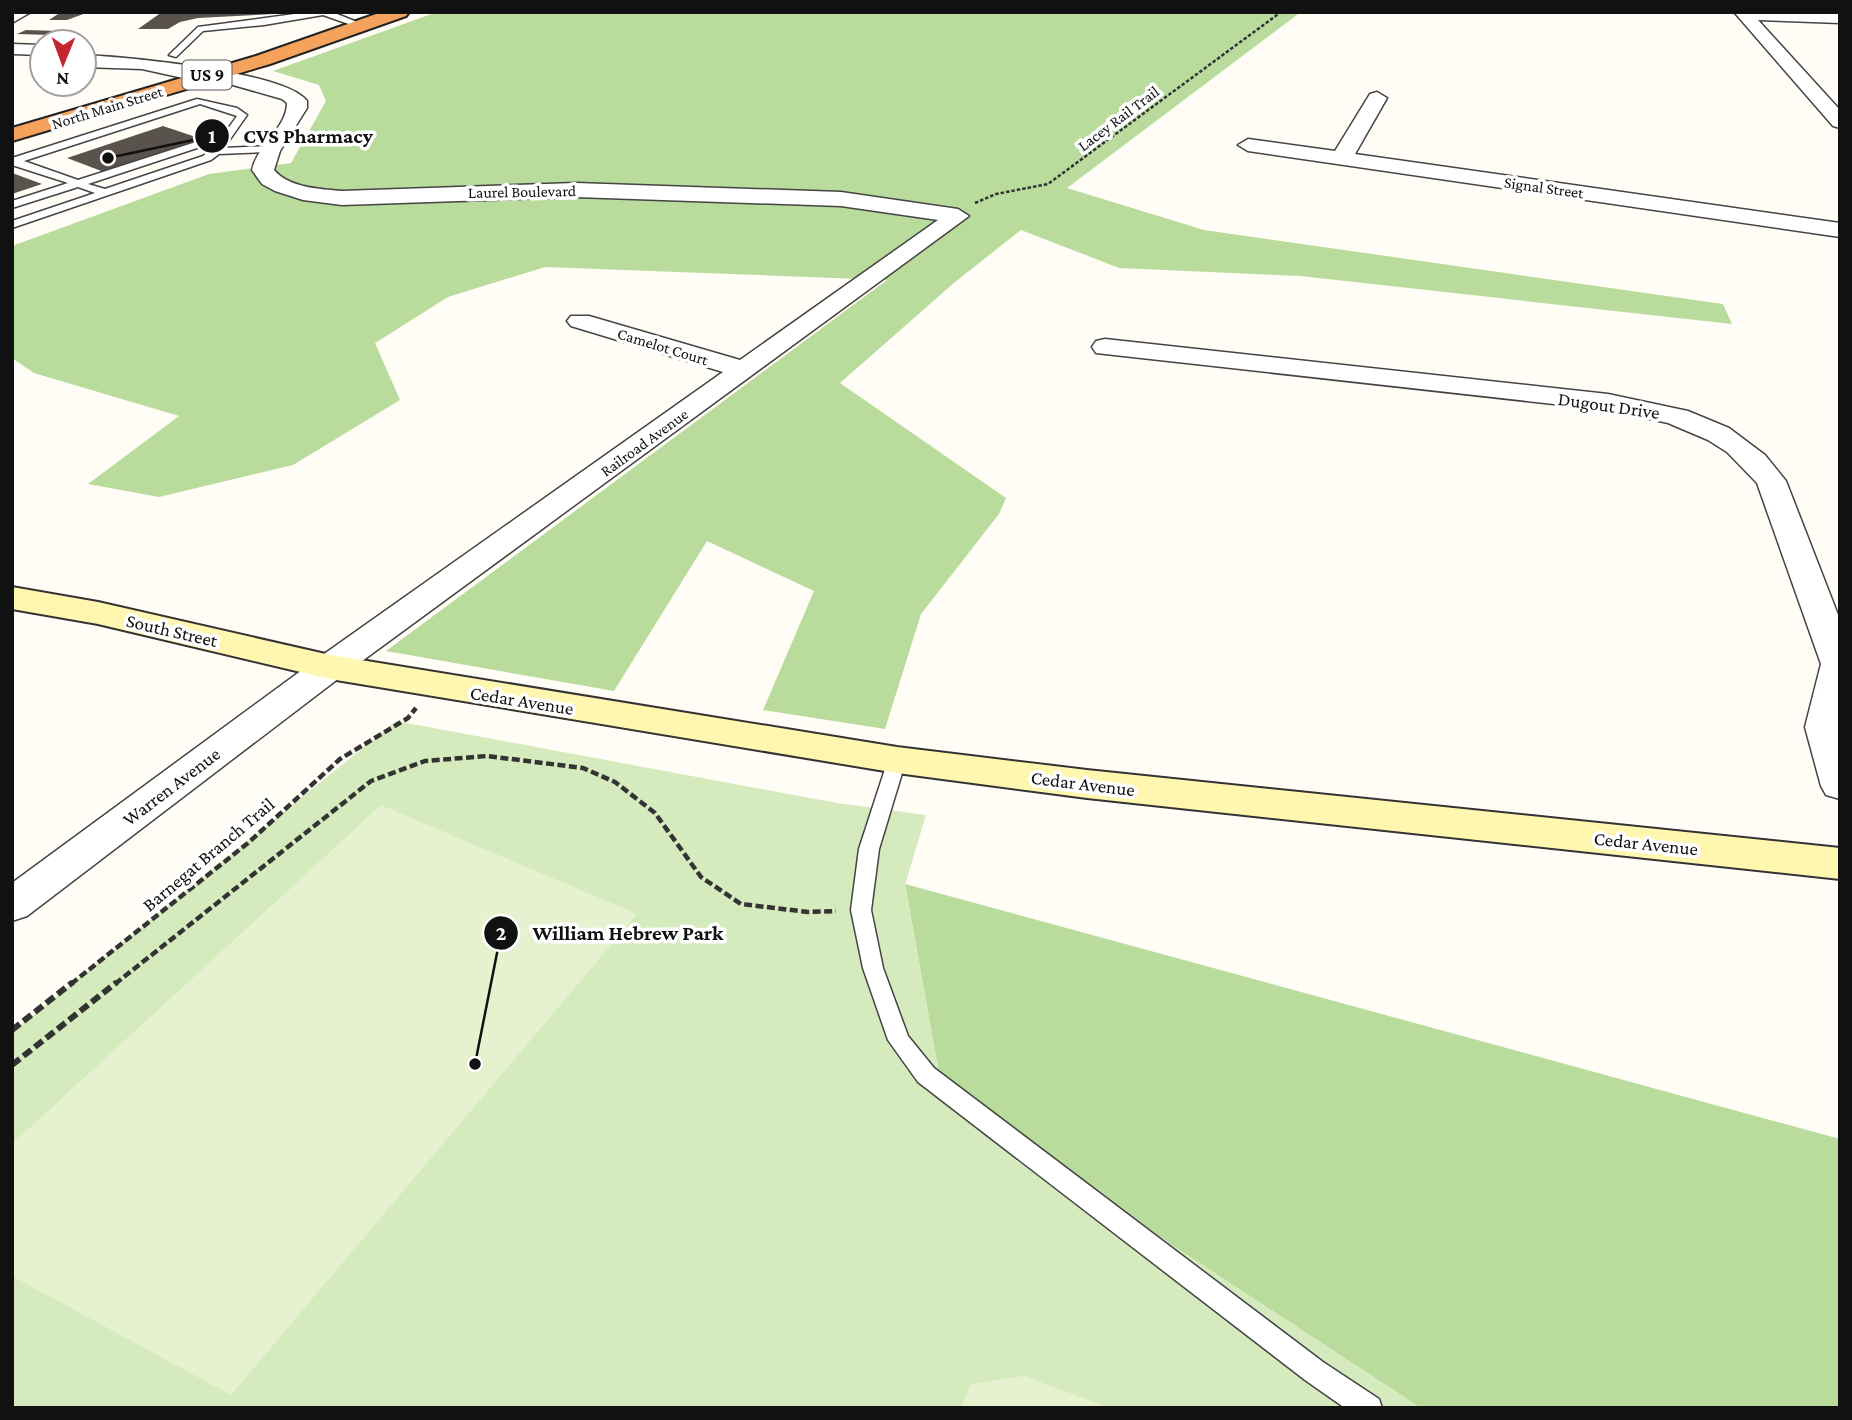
<svg xmlns="http://www.w3.org/2000/svg" width="1852" height="1420" font-family="'Crimson Pro',serif">
<style>
.green{fill:#d5ebbd}
.forest{fill:#b9dc9c}
.pitch{fill:#e6f2cf}
.building{fill:#5a524d}
.lines{fill:none;stroke-linecap:round;stroke-linejoin:round}
.lane-casing{stroke:#444;stroke-width:3}
.street-casing{stroke:#444;stroke-width:3}
.secondary-casing{stroke:#333;stroke-width:4}
.highway-casing{stroke:#222;stroke-width:4}
.path-far2{stroke:#333;stroke-width:2.5;stroke-dasharray:3.5 2;stroke-linecap:butt}
.path-far1{stroke:#333;stroke-width:4.5;stroke-dasharray:8 3.5;stroke-linecap:butt}
.path{stroke:#333;stroke-width:6;stroke-dasharray:10 4.5;stroke-linecap:butt}
.lane{fill:#fff;fill-rule:evenodd}
.street{fill:#fff;fill-rule:evenodd}
.secondary{fill:#fff6b0;fill-rule:evenodd}
.highway{fill:#f5a25d;fill-rule:evenodd}
.labels{text-anchor:middle;stroke-width:7;stroke-linejoin:round;paint-order:stroke}
.far-street-label{font-size:16px;fill:#111;stroke:#fff}
.shield{fill:#fff;stroke:#585858;stroke-width:2}
.shield-label{font-size:18px;font-weight:bold;fill:#111}
.street-label{font-size:19px;fill:#111;stroke:#fff}
.leader{fill:none;stroke:#111;stroke-width:2.5}
.callout-dot{fill:#111;stroke:#fff;stroke-width:2.5}
.mark-label{font-size:21px;text-anchor:middle;font-weight:bold;fill:#fff}
.callout-label{font-size:21px;text-anchor:middle;font-weight:bold;fill:#111;stroke:#fff;stroke-width:7;stroke-linejoin:round;paint-order:stroke}
</style>
<rect width="100%" height="100%" fill="#fffdf5"/>
<path class="green" d="M396,721l441,82 89,12 -21,70 38,210 478,313h-1409v-376z"/>
<g class="forest">
<path d="M437,12h864l-234,176 137,42 519,74 9,20 -432,-48 -181,-8 -98,-38 -66,52 -115,101 166,115 -7,16 -78,100 -36,115 -122,-19 51,-119 -107,-50 -93,150 -228,-40 501,-371 -342,-13 -97,30 -73,46 25,57 -107,65 -134,32 -71,-13 91,-68 -145,-43 -22,-15v-112l197,-72 82,-11 35,-62 -7,-16 -46,-14z"/>
<path d="M905,884l935,255v269h-419l-478,-313z"/>
</g>
<g class="pitch">
<path d="M381,805l256,109 -406,481 -219,-119v-132z"/>
<path d="M1024,1376l86,32h-149l10,-24z"/>
</g>
<g class="building">
<path d="M61,12h28l-22,8h-18z"/>
<path d="M162,12h111v2l-75,4 -18,4 -12,7h-30z"/>
<path d="M26,30l33,1 -9,4 -33,-1z"/>
<path d="M163,126l39,13 -98,33 -37,-14z"/>
<path d="M15,174l27,10 -30,10v-19z"/>
</g>
<g class="lines">
<g class="lane-casing">
<g id="lane">
<path d="M309,12h23l35,14 -7,2 -37,-13 -59,10 -61,6 -27,26 -7,-2 29,-28z"/>
<path d="M197,99l40,9 10,7 -23,33 44,-2 5,3 -5,3 -49,2 -8,6 -199,68v-7l83,-28 -17,-6 -66,21v-7l56,-18 -56,-18v-7zM200,104l37,12 -17,24 -24,2 -118,38 -54,-19zM215,146l-12,10 -98,33 -17,-5 112,-37z"/>
<path d="M897,754l9,6 -27,89 -8,61 12,58 25,68 26,32 389,294 56,37 3,9h-37l-40,-28 -387,-298 -30,-42 -25,-72 -12,-58 8,-61 29,-89z"/>
</g>
</g>
<g class="street-casing">
<g id="street">
<path d="M12,12h19l-19,11z"/>
<path d="M1734,12l106,1v10l-82,-3 82,90v18l-7,-2z"/>
<path d="M12,44l30,1v10l-30,-1z"/>
<path d="M84,55c40,2 201,16 223,46v7l-27,43 -6,19c15,18 46,19 68,21l234,-8 265,9 117,17 11,7 -626,459 -316,241 -15,5v-38l305,-224 406,-287 -152,-46 -4,-5 4,-5h18l151,44 198,-140 -97,-14 -265,-9 -234,8 -39,-5 -28,-9 -13,-7 -10,-14c5,-25 35,-42 35,-67l-5,-4 -70,-20 -20,1 -50,-11 -58,-2z"/>
<path d="M1377,92l10,6 -32,56 485,69v14l-592,-86 -10,-6 10,-6 87,12 35,-57z"/>
<path d="M1105,339l503,55 80,17 41,17 36,27 21,26 54,139v179l-14,-4 -5,-9 -16,-59 16,-63 -64,-181 -30,-31 -19,-12 -40,-17 -60,-13 -512,-57 -4,-6 4,-6z"/>
</g>
</g>
<g class="secondary-casing">
<path id="secondary" d="M12,587l86,15 232,53 567,92 190,23 753,78v31l-753,-81 -190,-25 -567,-94 -232,-55 -86,-15z"/>
</g>
<g class="highway-casing">
<path id="highway" d="M382,12h27l-3,4 -136,48 -258,77v-13l244,-72z"/>
</g>
<path class="path-far2" d="M975,203l21,-9 52,-10 233,-172"/>
<g class="path-far1">
<path d="M71,984l177,-141 92,-84 68,-41 8,-10"/>
<path d="M115,984l256,-203 54,-20 62,-5 96,12 32,14 40,31 46,64 40,27 67,8 28,-1"/>
</g>
<g class="path">
<path d="M12,1030l61,-48"/>
<path d="M12,1065l105,-83"/>
</g>
<use href="#lane" class="lane"/>
<use href="#street" class="street"/>
<use href="#secondary" class="secondary"/>
<use href="#highway" class="highway"/>
</g>
<g class="labels">
<g class="far-street-label">
<text transform="translate(107 107) rotate(-17)" y="6">North Main Street</text>
<text transform="translate(1118 118) rotate(-37)" y="6">Lacey Rail Trail</text>
<text transform="translate(1544 187) rotate(8)" y="6">Signal Street</text>
<text transform="translate(522 191) rotate(-1)" y="6">Laurel Boulevard</text>
<text transform="translate(663 346) rotate(17)" y="6">Camelot Court</text>
<text transform="translate(644 442) rotate(-36)" y="6">Railroad Avenue</text>
</g>
<rect class="shield" x="182.5" y="60.5" width="49" height="29" rx="5"/>
<g class="shield-label">
<text x="207" y="81">US 9</text>
</g>
<g class="street-label">
<text transform="translate(1609 405) rotate(8)" y="7">Dugout Drive</text>
<text transform="translate(172 630) rotate(13)" y="7">South Street</text>
<text transform="translate(522 700) rotate(9)" y="7">Cedar Avenue</text>
<text transform="translate(1083 783) rotate(7)" y="7">Cedar Avenue</text>
<text transform="translate(171 786) rotate(-37)" y="7">Warren Avenue</text>
<text transform="translate(1646 843) rotate(6)" y="7">Cedar Avenue</text>
<text transform="translate(208 854) rotate(-40)" y="7">Barnegat Branch Trail</text>
</g>
</g>
<path class="leader" d="M108 158L212 136M475 1064L501 933"/>
<g class="callout-dot">
<circle cx="108" cy="158" r="7"/>
<circle cx="475" cy="1064" r="7"/>
<circle cx="212" cy="136" r="18"/>
<circle cx="501" cy="933" r="18"/>
</g>
<g class="mark-label">
<text x="212" y="143">1</text>
<text x="501" y="940">2</text>
</g>
<g class="callout-label">
<text x="308" y="143">CVS Pharmacy</text>
<text x="628" y="940">William Hebrew Park</text>
</g>
<rect width="1852" height="1420" fill="none" stroke="#111111" stroke-width="28"/>
<g transform="translate(63 63) rotate(181)"><circle r="33" fill="#ffffff" stroke="#a0a0a0" stroke-width="2"/>
<path d="M0-5L12 26L0 18L-12 26Z" fill="#c4262e"/>
<text y="-10" font-size="19" font-weight="bold" text-anchor="middle" fill="#111111">N</text>
</g>
</svg>
